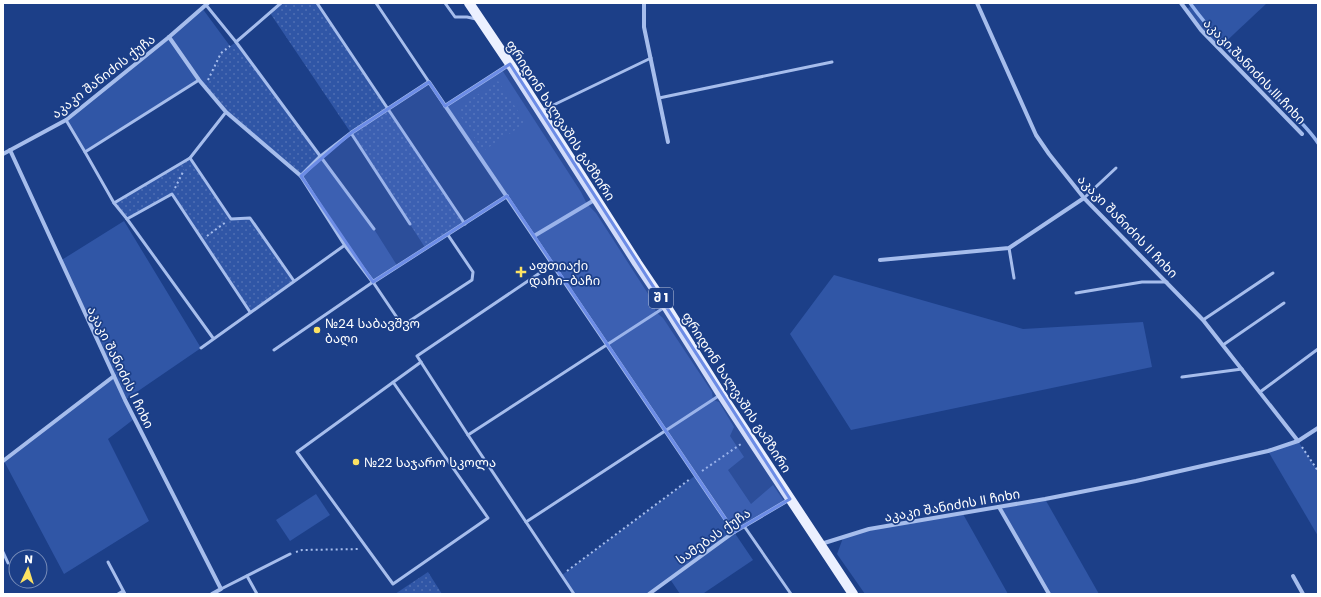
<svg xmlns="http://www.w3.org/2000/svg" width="1321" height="597" font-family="Poppins,'Noto Sans Georgian',sans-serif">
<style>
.grass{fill:#3056a6}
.park{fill:url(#park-dots)}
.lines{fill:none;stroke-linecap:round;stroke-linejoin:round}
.stream{stroke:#99b6ee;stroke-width:3.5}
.path{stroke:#a6bdec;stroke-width:2;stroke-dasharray:2 3;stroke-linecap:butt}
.service{stroke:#a6bdec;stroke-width:3}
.minor{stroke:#a6bdec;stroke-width:4}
.primary{stroke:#ebf0ff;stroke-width:10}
.marked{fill:#6c8ce6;fill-opacity:0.2;stroke:#6c8ce6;stroke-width:3;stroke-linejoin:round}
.poi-dot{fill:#fce263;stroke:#1c3f88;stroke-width:1.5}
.labels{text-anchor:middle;stroke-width:3.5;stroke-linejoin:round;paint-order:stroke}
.shield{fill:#1c3f88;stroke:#bbc5db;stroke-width:1}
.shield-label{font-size:12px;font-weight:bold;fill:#fff}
.street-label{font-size:13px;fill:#fff;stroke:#1c3f88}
.poi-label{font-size:13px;fill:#fff;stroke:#1c3f88;text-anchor:start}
</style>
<defs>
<pattern id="park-dots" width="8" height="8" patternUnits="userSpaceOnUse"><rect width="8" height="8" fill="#3056a6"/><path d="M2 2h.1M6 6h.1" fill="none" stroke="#4f6fb3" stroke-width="1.8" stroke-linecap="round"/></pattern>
</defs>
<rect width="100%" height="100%" fill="#1c3f88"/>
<g class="grass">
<path d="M1194,3h73l-48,45 -33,-38z"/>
<path d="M202,8l28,38 -9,7 -16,34 -6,-7 -114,72 -19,-32z"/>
<path d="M502,70l79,122 6,12 9,9 56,87 4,12 7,6 49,74 1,8 6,2 15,25 -4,9 14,21 -16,13 23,34 22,-19 11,16 -50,31 19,28 -49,33 1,1h-25l-10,-15 -21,15h-75l-12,-19 134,-100 -251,-369z"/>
<path d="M320,157l54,72 24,38 -25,15 -28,-37 -44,-69z"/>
<path d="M124,221l77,127 -76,52 9,19 -26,20 41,82 -85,53 -60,-113 110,-85 -54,-115z"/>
<path d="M834,275l189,54 120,-7 9,45 -301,63 -61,-96z"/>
<path d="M1298,441l20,30v65l-50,-85z"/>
<path d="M316,494l14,21 -40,26 -14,-21z"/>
<path d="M1045,499l54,95h-50l-50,-87z"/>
<path d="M963,514l45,80h-143l-28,-40 6,-16 26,-9z"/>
</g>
<g class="park">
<path d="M281,3h36l148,221 -39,25 -75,-116 -81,-120z"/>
<path d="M236,42l84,115 -19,19 -75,-64 -21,-25 16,-34z"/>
<path d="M498,81l28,42 -43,28 -27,-42z"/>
<path d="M190,158l41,61 19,-1 44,63 -44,31 -78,-118 -45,25 -13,-16z"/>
<path d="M428,572l14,22h-47z"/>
</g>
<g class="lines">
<path class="stream" d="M1190,3c25,35 57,65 87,95 14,15 30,28 41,45"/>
<g class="path">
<path d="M208,80l13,-27 9,-7"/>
<path d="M175,188l9,-18"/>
<path d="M207,236l19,-14"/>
<path d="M1302,447l16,24"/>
<path d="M702,471l39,-27"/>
<path d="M296,552l6,-2 58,-1"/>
<path d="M567,571l123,-92"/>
</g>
<g class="service">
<path d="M281,3l-45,39 138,187"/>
<path d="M317,3l148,221"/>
<path d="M376,3l53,79"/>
<path d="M445,3l10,14h12l9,2"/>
<path d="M206,5l30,37"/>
<path d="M659,98l173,-36"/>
<path d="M541,111l110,-53"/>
<path d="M226,112l-36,46 41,61 19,-1 44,63"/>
<path d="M66,120l19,32 114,-72"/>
<path d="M351,133l59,91"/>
<path d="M85,152l29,51 76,-45"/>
<path d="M1084,198l32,-30"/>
<path d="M114,203l13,16 45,-25 78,118"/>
<path d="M127,219l86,119"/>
<path d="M1009,248l5,30"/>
<path d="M1076,293l66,-11h25"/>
<path d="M1203,320l70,-47"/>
<path d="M1223,345l61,-42"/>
<path d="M201,348l144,-103"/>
<path d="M274,350l99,-68 27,40h8l64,-42 1,-8 -25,-37"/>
<path d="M1182,377l60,-8"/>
<path d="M393,382l95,136 -95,66 -96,-132 124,-90"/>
<path d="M1260,392l58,-43"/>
<path d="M468,435l-51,-79 136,-92"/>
<path d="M526,522l194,-127"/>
<path d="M744,526l47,68"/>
<path d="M3,552l5,11"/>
<path d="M108,562l17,32"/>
<path d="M247,576l10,18"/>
<path d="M221,589l69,-35"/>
<path d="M118,594l5,-3"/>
<path d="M574,594l-106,-159 197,-128"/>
</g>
<g class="minor">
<path d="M644,3v24l24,115"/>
<path d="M977,3l59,132 13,19 35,44 119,122 95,121"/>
<path d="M1181,3l20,27 101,104"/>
<path d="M169,37l30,43 27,32 75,64 44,69 28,37 134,-86"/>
<path d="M445,106l65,-42"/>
<path d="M10,150l115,250 96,189 -9,5"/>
<path d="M3,154l63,-34 103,-83 39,-34"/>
<path d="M301,176l19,-19 31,-24 78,-51 305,450"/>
<path d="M534,236l62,-37"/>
<path d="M880,260l129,-12 75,-50"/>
<path d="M3,461l111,-85"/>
<path d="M999,507l50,87"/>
<path d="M821,544l48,-15 176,-30 91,-18 132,-30 30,-10 20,-13"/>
<path d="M1293,576l10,18"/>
<path d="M649,594l85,-62 56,-33"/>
</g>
<path class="primary" d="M469,3l41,61 127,199 29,43 55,88 132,200"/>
</g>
<path class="marked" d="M510,64l280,435 -56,33 -227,-336 -134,86 -72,-106 50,-43 78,-51 16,24z"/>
<g class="poi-dot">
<path d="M519 266h4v4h4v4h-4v4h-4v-4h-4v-4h4z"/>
<circle cx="317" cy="330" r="4"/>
<circle cx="356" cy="462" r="4"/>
</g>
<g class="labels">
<rect class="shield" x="649" y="288" width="24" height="20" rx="3"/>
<g class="shield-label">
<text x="661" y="302">შ 1</text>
</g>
<g class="street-label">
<text transform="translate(1255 71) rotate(46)" y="5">აკაკი შანიძის III ჩიხი</text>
<text transform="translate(103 76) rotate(-38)" y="5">აკაკი შანიძის ქუჩა</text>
<text transform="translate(561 120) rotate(57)" y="5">ფრიდონ ხალვაშის გამზირი</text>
<text transform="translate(1128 226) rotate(46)" y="5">აკაკი შანიძის II ჩიხი</text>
<text transform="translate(121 367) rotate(64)" y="5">აკაკი შანიძის I ჩიხი</text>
<text transform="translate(737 392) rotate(57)" y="5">ფრიდონ ხალვაშის გამზირი</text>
<text transform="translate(952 505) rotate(-10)" y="5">აკაკი შანიძის II ჩიხი</text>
<text transform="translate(713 536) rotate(-35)" y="5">სამებას ქუჩა</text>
</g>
<g class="poi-label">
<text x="529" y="270">აფთიაქი<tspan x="529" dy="15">დაჩი-ბაჩი</tspan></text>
<text x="325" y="328">№24 საბავშვო<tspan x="325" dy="15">ბაღი</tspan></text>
<text x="364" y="467">№22 საჯარო სკოლა</text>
</g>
</g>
<rect width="1321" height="597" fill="none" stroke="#ffffff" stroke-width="8"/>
<g transform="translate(28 569) rotate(4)"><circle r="19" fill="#1c3f88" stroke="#778cb8"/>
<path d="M0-3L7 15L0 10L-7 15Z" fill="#fce263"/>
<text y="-6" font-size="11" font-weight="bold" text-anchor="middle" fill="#ffffff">N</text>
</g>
</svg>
